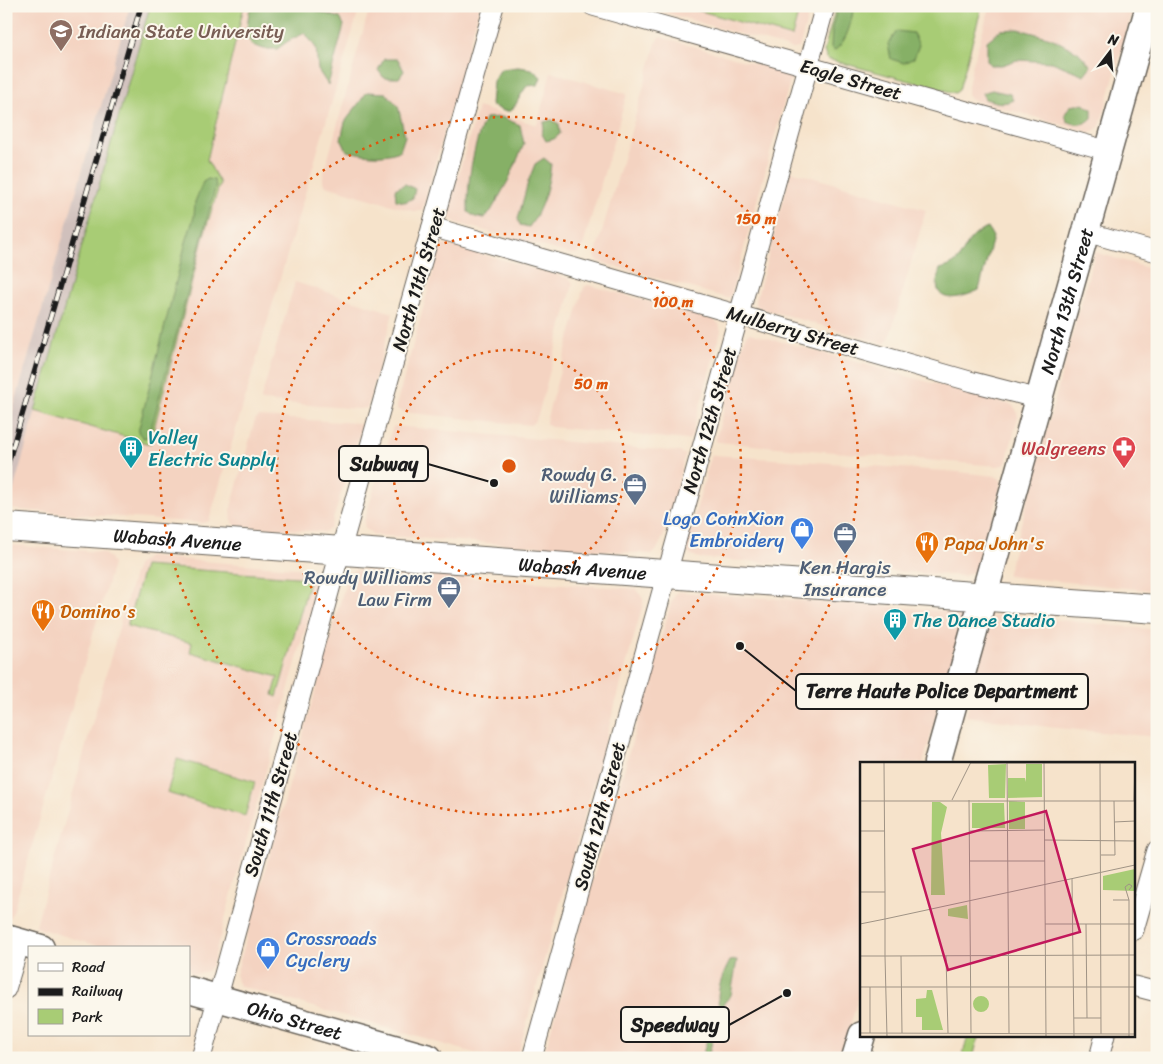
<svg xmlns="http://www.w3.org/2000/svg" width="1163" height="1064" font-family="Sriracha,sans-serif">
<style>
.built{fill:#f4d3c1}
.industrial{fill:#d0c0bc}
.green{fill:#a8cc75;stroke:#627448}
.forest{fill:#86b066;stroke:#516641}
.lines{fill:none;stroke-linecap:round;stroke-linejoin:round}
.street-casing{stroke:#686259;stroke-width:21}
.secondary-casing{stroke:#686259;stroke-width:29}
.primary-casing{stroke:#686259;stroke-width:30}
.street{stroke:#fff;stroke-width:19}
.secondary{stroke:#fff;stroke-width:26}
.primary{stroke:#fff;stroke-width:28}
.rail-casing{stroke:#1c1c1c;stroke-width:5.5}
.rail{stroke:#fbf7ec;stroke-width:4;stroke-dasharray:11;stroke-linecap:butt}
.ring{fill:none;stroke:#de560d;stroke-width:2.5;stroke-dasharray:2.5 5}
.labels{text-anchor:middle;stroke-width:4;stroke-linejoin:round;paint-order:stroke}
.education-label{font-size:19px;fill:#785e54;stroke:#fbf7ec;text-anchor:start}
.street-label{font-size:19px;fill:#1c1c1c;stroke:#fbf7ec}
.culture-label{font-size:19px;fill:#0d838f;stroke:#fbf7ec;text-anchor:start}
.health-label{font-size:19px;fill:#be3a42;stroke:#fbf7ec;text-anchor:end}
.service-label{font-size:19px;fill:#4e5e75;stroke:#fbf7ec;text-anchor:end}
.shop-label{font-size:19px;fill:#366cbe;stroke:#fbf7ec;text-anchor:end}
.food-label{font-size:19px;fill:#c56008;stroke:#fbf7ec;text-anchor:start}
.inset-road{fill:none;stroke:#9f9385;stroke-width:1}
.view{fill:#c2185b;fill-opacity:0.15;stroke:#c2185b;stroke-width:2.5}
.inset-edge{fill:none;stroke:#1c1c1c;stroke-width:2.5}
.centre{fill:#de560d;stroke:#fbf7ec;stroke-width:2.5}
.ring-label{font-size:15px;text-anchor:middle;font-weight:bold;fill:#de560d;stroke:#fbf7ec;stroke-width:4;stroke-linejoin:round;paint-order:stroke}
.leader{fill:none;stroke:#1c1c1c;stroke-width:2}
.callout-dot{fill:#1c1c1c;stroke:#fbf7ec;stroke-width:2}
.callout{fill:#fbf7ec;stroke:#1c1c1c;stroke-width:2}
.callout-label{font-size:20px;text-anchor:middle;font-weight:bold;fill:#1c1c1c}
</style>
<rect width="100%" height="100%" fill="#fbf7ec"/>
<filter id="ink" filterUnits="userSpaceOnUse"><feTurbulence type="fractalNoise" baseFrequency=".02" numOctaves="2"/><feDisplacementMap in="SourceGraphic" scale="10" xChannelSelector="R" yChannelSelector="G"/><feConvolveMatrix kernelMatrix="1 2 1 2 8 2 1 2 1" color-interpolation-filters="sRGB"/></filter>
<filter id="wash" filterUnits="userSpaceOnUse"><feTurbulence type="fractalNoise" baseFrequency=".0096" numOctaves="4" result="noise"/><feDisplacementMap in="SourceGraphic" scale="20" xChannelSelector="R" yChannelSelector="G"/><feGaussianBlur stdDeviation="1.12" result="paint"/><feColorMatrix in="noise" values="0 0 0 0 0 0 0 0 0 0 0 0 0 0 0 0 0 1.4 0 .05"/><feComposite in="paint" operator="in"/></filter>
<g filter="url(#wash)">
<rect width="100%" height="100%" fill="#f6e3cb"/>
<g class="built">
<path d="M6,6h124l-124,428z"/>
<path d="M244,6h116l-151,515 -5,2 -196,-14 27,-98 115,32 54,-208 16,-51 -13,-23z"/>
<path d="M370,6h110l-58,204 -6,2 -90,-26 -3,-4v-5z"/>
<path d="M642,6h169l-12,42 -6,1z"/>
<path d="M990,6h144l-34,120 -5,4 -6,2 -119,-33 -3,-4v-4l5,-24z"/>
<path d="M661,37l125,36 5,4 -60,218 -4,3 -130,-37 -2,-5 61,-212 2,-6z"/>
<path d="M551,72l76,22 -45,155 -5,5h-6l-114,-31 -8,-6 -1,-6 30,-104 59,18z"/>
<path d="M791,171l135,39 -37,129 -3,3 -3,1 -123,-35 -5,-4z"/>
<path d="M445,245h4l118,33 4,2 2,4 -35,131 -5,8 -3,2 -128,-13 -5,-3 -1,-3 42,-151 3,-8z"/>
<path d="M1095,252l62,19v320l-150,-15z"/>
<path d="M295,282l98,31 -26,95 -8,1 -97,-8 -1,-2z"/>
<path d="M589,285l125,35 5,4 2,7 -30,106 -3,3 -137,-13 -5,-3v-3l37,-131 2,-4z"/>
<path d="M750,333l262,72 4,4 2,8 -12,46 -2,2 -7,1 -279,-24 -2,-1v-3l27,-94 4,-10z"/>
<path d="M259,417l99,6 4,3 -32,103 -6,3 -87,-6 -5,-4 -1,-14 24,-88z"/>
<path d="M394,426l286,26 5,3 -22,82 -7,14 -5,3 -277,-19 -9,-7 -1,-6 28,-93z"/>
<path d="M714,455l244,17 37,4 4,2 3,4 -23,82 -5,7 -10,5 -265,-18 -10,-4 -3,-8 25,-89z"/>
<path d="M6,545l95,7 9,6 3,6 -100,348 -5,7 -2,-1z"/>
<path d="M148,557l160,12 7,5 3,9 -106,382 -5,6 -12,3 -6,-2v-24h-84l-67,-20 -2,-3 98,-351 4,-10z"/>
<path d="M356,570l281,19 6,10v5l-126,454h-25l-252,-72 -3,-4 -1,-7 111,-397 2,-5z"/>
<path d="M679,592l273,19 10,5 -1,11 -38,136h-61v221l-21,74h-298l128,-455 5,-10z"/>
<path d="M1001,614l156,16v107l-100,-9 -91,-12 26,-99z"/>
</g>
<path class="industrial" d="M130,6h20l-142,503h-2v-75z"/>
<g class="green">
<path d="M150,6h94l-37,154 13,23 -16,52 -54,209 -115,-33z"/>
<path d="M683,6h117l-8,31z"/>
<path d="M836,6h146l-23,84 -4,3 -128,-34 -3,-8z"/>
<path d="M144,566l166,12 -33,119 -4,-2 5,-18 -88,-25 2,-9 -65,-17z"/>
<path d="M177,759l78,23 -10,34 -78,-23z"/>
<path d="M968,1035h11l-6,23h-11z"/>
</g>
<g class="forest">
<path d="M252,6h50l38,12 4,7 -16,60 -10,-15 -2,-22 -11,-15 -17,8 -11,8h-13l-12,-4 -6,-10 3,-23z"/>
<path d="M838,6h16c-3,16 -6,35 -20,45l-3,-4 1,-19z"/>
<path d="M1019,29l32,9 27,14 13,14 -7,9 -32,-13 -35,-2 -15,5h-12l-3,-5v-19l14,-11z"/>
<path d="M897,31l16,2 6,12 -5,13 -10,5 -13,-4 -3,-15z"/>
<path d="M384,59h14l6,12 -5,7h-15l-6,-8z"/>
<path d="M518,67l14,2 9,8 -3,8 -11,1c-7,8 -9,17 -16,25h-8l-12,-6 2,-24 8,-12z"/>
<path d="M992,90l18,4 3,6c-10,5 -17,2 -28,-1l-3,-6z"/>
<path d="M367,92l19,1 12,13 7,30 -5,15c-20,7 -32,4 -53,0l-6,-12 4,-17z"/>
<path d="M1083,104l9,5v9c-7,7 -15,8 -25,3l-2,-7 5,-8z"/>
<path d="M501,117l19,8 4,19 -16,37 -17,30 -7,7 -9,-1 -7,-5c-1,-32 5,-65 17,-94z"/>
<path d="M552,120l7,4 1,10 -6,5 -8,2 -4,-7 2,-12z"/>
<path d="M544,158l7,6c-2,21 -9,46 -22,63l-9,-2 -2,-6 10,-37 7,-18z"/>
<path d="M208,179l6,1 2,5 -67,252 -6,1 -5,-6 48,-190 8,-25 1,-15 8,-20z"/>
<path d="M405,184l10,5 -2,9 -8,4 -9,-2 -1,-11z"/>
<path d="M988,228l5,9 -14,53c-23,11 -51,15 -39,-21 3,-1 8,-2 11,-4 15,-7 12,-29 37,-37z"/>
<path d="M737,960l-6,35 -11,13c-6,-14 3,-34 10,-47z"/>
<path d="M711,1030l3,3 -6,25h-6l7,-26z"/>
</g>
</g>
<g filter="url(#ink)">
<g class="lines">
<g class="street-casing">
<g id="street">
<path d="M593,6l516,145"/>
<path d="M432,227l541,155 66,17"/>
<path d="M1086,232l71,20"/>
<path d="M1134,930l23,-80"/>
<path d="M1134,986l23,6"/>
<path d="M6,989l14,-47"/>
<path d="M201,1058l133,-484 160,-568"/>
<path d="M532,1058l293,-1052"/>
<path d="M1099,1058l6,-23"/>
</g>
</g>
<g class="secondary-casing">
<g id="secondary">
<path id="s1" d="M937,763l212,-757"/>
<path d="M6,938l35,10"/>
<path id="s2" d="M189,990l240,68"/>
<path d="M855,1058l7,-23"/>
</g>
</g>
<g class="primary-casing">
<g id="primary">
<path id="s3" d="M6,527l1151,82"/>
</g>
</g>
<use href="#street" class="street"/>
<use href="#secondary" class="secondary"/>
<use href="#primary" class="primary"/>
<g class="rail-casing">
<path id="rail" d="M6,470l135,-464"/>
</g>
<use href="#rail" class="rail"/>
</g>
</g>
<g class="ring">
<circle cx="509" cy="466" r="116"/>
<circle cx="509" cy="466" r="232"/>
<circle cx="509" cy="466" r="349"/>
</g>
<defs>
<g id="university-pin" transform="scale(1.25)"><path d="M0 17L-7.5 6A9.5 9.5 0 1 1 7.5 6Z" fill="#8d6e63" stroke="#fbf7ec"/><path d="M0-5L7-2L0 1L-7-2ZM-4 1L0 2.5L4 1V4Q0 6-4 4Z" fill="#fff"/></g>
<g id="building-pin" transform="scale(1.25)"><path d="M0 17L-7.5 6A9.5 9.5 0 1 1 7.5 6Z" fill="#0f9aa8" stroke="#fbf7ec"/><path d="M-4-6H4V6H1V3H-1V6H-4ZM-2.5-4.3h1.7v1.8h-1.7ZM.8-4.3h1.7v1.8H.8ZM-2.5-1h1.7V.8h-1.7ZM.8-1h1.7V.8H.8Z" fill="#fff"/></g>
<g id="pharmacy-pin" transform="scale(1.25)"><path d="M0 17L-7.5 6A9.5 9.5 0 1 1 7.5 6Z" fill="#e0444e" stroke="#fbf7ec"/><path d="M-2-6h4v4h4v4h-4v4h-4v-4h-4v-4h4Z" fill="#fff"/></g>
<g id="office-pin" transform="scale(1.25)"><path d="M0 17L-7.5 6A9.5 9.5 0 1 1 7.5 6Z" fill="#5c6f8a" stroke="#fbf7ec"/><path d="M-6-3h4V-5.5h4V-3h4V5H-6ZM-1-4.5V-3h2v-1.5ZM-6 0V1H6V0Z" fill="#fff"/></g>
<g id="shop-pin" transform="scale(1.25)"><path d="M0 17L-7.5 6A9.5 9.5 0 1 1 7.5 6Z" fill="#3f7fe0" stroke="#fbf7ec"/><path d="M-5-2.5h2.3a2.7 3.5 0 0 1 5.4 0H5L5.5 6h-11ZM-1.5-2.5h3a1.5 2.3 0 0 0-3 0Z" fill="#fff"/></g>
<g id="restaurant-pin" transform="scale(1.25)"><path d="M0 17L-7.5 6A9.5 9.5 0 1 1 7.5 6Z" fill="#e8710a" stroke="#fbf7ec"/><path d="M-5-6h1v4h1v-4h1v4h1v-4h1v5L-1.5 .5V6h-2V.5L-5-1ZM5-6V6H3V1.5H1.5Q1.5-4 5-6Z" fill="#fff"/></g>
</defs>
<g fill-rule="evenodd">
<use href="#university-pin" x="61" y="31"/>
<use href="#building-pin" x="131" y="448"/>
<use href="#pharmacy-pin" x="1124" y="448"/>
<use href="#office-pin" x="635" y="485"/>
<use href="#shop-pin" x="802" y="529"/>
<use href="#office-pin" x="845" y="534"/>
<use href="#restaurant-pin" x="927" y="543"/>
<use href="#office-pin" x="449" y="588"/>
<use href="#restaurant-pin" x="43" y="611"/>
<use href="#building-pin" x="895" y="620"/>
<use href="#shop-pin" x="268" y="949"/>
</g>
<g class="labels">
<g class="education-label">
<text x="78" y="38">Indiana State University</text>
</g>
<g class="street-label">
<text transform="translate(851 79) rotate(16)" y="7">Eagle Street</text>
<text transform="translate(418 279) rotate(-74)" y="7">North 11th Street</text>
<text dy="7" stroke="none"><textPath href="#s1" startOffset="480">North 13th Street</textPath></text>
<text transform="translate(793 330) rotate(16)" y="7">Mulberry Street</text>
<text transform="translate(709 420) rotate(-74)" y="7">North 12th Street</text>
<text dy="7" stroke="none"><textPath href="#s3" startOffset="172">Wabash Avenue</textPath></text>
<text dy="7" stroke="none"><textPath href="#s3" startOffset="578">Wabash Avenue</textPath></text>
<text transform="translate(270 804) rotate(-74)" y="7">South 11th Street</text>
<text transform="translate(599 816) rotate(-75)" y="7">South 12th Street</text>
<text dy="7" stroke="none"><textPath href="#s2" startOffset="110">Ohio Street</textPath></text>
</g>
<g class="culture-label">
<text x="148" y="444">Valley<tspan x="148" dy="22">Electric Supply</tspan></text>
<text x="912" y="627">The Dance Studio</text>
</g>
<g class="health-label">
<text x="1106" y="455">Walgreens</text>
</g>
<g class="service-label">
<text x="618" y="481">Rowdy G.<tspan x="618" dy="22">Williams</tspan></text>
<text x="845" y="574" text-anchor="middle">Ken Hargis<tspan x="845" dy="22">Insurance</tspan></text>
<text x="432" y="584">Rowdy Williams<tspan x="432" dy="22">Law Firm</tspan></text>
</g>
<g class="shop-label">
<text x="784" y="525">Logo ConnXion<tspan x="784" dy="22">Embroidery</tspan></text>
<text x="286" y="945" text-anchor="start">Crossroads<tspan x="286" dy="22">Cyclery</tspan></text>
</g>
<g class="food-label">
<text x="944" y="550">Papa John's</text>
<text x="60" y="618">Domino's</text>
</g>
</g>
<g transform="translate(860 762)">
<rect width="275" height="275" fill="#f6e3cb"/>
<path d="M146,2l-1,34h-16l-1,-33zM166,2h16v33l-34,1v-20h17l1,4zM149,39l16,1v27h-16zM72,40h8l7,5 -6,26 4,62h-14zM112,41h32l1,25h-33zM275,107v22l-32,-1v-14zM107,143l1,14 -20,-3v-7zM67,228h5l11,40h-21v-13h-6v-18l10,-1zM113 242a8 8 0 1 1 16 0a8 8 0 1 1-16 0Z" fill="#a8cc75"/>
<path class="inset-road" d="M24,0l1,130M147,0l2,271M184,0l2,275M240,0l1,272M110,1h165M92,38l19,-38M109,38l2,233M0,39h275M274,39l1,-38M254,60l21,-1M0,69h25M110,69l74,-1M184,78l91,1M241,93h14l-1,-54M110,99h75M212,117l2,158M269,128l3,-4 -3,-2 -4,3 4,13v136M0,130h25v64h-25M253,138h16M25,157l250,-54M0,162l25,-5M185,162h90M226,162l1,94M41,194l1,77M86,194l2,77M0,225h275M10,225v46M214,256h27M0,271l275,1M27,275l-2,-81 250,-1"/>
<path class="view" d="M186,49l34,121 -132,38 -35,-121z"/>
<rect width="275" height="275" class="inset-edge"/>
</g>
<circle cx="509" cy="466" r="8" class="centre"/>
<g class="ring-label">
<text x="756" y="224">150 m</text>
<text x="673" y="307">100 m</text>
<text x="591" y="389">50 m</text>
</g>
<path class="leader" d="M494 483L428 464M740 646L796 691M787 993L729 1025"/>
<g class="callout-dot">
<circle cx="494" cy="483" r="5"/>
<circle cx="740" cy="646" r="5"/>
<circle cx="787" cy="993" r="5"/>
</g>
<g class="callout">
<rect x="339" y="446" width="89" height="35" rx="5"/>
<rect x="796" y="674" width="292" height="35" rx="5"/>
<rect x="621" y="1007" width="108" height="35" rx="5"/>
</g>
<g class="callout-label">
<text x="384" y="471">Subway</text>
<text x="942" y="698">Terre Haute Police Department</text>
<text x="675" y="1032">Speedway</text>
</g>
<rect width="1163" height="1064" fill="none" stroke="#fbf7ec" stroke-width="25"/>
<rect x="28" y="946" width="162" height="90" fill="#fbf7ec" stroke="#a29f99"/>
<rect x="38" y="963" width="25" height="8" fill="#ffffff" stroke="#a29f99"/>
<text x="72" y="972" font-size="15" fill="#1c1c1c">Road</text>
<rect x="38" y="988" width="25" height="8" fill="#1c1c1c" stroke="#a29f99"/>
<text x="72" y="996" font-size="15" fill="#1c1c1c">Railway</text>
<rect x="38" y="1009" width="25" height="15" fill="#a8cc75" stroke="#a29f99"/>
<text x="72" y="1022" font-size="15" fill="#1c1c1c">Park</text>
<g transform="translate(1110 52) rotate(16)" stroke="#fbf7ec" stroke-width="4" paint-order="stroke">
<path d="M0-4L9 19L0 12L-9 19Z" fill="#1c1c1c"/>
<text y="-8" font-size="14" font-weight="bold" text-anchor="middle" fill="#1c1c1c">N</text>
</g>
</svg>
